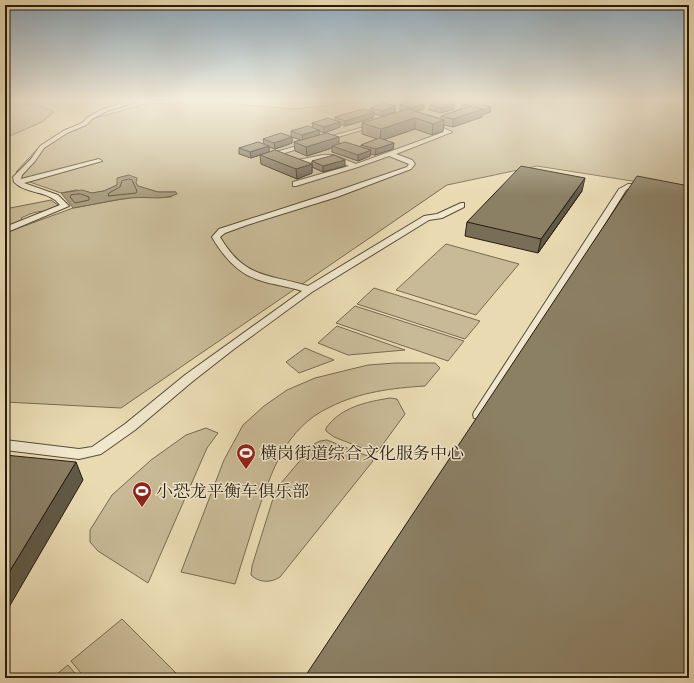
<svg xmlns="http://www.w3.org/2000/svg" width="694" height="683" font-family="'IM FELL English','Noto Serif SC',serif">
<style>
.green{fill:#c8ba96;stroke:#776b52}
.water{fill:#a7997b;stroke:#736750}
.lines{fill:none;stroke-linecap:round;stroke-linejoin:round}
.shore{stroke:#665a45;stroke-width:1}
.street-casing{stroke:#574c38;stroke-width:2}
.street{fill:#f1e7cd;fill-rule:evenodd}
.wall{fill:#786d56;stroke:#261c0f}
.shaded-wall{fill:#615946;stroke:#261c0f}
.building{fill:#8b7f64;stroke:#261c0f}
.labels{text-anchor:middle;stroke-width:3;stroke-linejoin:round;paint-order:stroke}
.near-poi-label{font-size:17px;fill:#261c0f;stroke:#f1e7cd;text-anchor:start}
</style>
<rect width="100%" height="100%" fill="#e9dab2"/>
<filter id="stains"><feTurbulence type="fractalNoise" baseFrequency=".005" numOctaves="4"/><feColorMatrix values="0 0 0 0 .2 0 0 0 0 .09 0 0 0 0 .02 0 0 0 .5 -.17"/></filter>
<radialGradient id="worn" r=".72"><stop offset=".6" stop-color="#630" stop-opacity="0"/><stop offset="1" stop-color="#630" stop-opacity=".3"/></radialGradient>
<g class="green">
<path d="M354,100h335v90l-152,-24 -90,19 -326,223 -116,-6v-169l68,-25 60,-11h38l5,-5h-18l-20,-6 -9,-11 -11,3 -1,7 -13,6 -12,2 -16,-3 -15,3 -37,-13 -3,-2 1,-5 -6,-1 24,-26 48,-27h4l53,-15 67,-2 81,7 30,-3z"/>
<path d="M5,104c16,0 35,-1 49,8l-12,10 -37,16z"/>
<path d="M51,200l7,5c-9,8 -11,5 -21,7 -6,1 -11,4 -16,6l2,3 -18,8v-20z"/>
<path d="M446,244l73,20 -43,51 -80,-25z"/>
<path d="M374,288l106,33 -15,18 -108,-35z"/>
<path d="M355,306l109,35 -16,20 -112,-38z"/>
<path d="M337,326l68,24 -57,5 -30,-12z"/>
<path d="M305,348l29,12 -35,13 -13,-11z"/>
<path d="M395,363h40l5,5 -15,18c-33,2 -65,6 -95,21 -45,21 -58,64 -73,107 -7,23 -15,47 -22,70l-54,-12 43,-112 19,-35 21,-19 23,-16 28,-12 53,-13z"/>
<path d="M390,398l7,1 8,15 -27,37 -3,2 -41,-16 -8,-6v-3c15,-21 40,-26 64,-30z"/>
<path d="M206,428l12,5 -11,15 -59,135 -50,-32 -8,-9v-12l22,-35 39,-35 35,-25z"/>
<path d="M327,440l43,17 3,4 -93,116c-9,6 -21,6 -29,-2l1,-9 24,-77 38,-45 6,-3z"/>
<path d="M122,619l59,59h-96l-14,-17z"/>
<path d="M68,665l11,13h-27z"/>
</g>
<path class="water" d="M129,175l8,3 -1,5 2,3 20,6h18l1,2c-15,7 -30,2 -46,4 -20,2 -39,7 -58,10l-12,-15 21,-3 10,3 12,-2 13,-6v-7z"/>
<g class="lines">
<g class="shore">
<path d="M129,179l3,1 5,11 -1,2 -28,3 1,-3 11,-6 2,-6z"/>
<path d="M81,194l8,3v3l-14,3 -5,-6 1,-2z"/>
</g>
<g class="street-casing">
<g id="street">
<path d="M133,100h9l-35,11 -15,8 -6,6 -19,8 -23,15 -9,13 -13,14 -1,4 78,-20 3,2 -78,22 34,12 11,11 -64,27v-6l55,-22c-11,-15 -33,-10 -46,-23l-1,-5 18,-18 9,-13 23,-15 19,-8 6,-6 15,-8z"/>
<path d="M430,122l22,10 -56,22 16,6 3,4 -4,5 -74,28 -90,28 -22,8 -5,4c25,42 48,37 88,49l116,-70 13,-2 24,-11h3v4l-22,11 -13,2 -117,72 -78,57 -41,32 -58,49 -34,24 -22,5 -74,-9v-10l74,9 13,-2 33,-23 60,-49 117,-84c-14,-5 -29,-6 -43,-11 -21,-6 -36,-24 -47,-43l7,-8 112,-36 76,-26 2,-3 -20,-8 -31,11 -62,19h-3v-4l56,-16 -17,-7h-9l-14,4 -12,1 -22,-8 -1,-1 2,-3 102,-29v2l-97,29 17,6 25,-5h10l23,9 88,-32 -16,-7 -1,-1z"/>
<path d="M628,184h17l4,2c-7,5 -16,0 -23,4l-142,228 -5,1 -5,-1 -1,-3 1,-3 145,-223z"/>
</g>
</g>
<use href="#street" class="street"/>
</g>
<g class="wall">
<path d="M454,103v6l-13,4 -12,-3 1,-5z"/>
<path d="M424,104v5l-8,3 25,7v-3l20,-7 1,-5 29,3 -1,5 -8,3v2l-29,10 -9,-2 -1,6 -11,4 -17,-6 -32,11 11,3 -1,6 -18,6 -5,-1v2l-12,5 -26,-9v-4l-25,8 -12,-5 -1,-9 7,-2 -9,-3v6l-17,6 -6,-2v5l43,12v9l-15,6 -36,-15 -1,-9 -9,3 -12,-4v-6l25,-4 -1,-5 28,-2v-6l22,-3 -1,-5 23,-2v-4l35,-6 1,-3 24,4 -13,4 -8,-2 -1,4 -28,8 -5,-2v3l-16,6 -5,-2v4l20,9 22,3v-2l16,-6 -15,-5v-11l41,-12 -3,-1v-5z"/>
<path d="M312,161l33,5 -22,6 -11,-5z"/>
<path d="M582,191l-44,62 -73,-17 2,-14z"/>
</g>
<g class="shaded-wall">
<path d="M454,103v6l-13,4 1,-5z"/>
<path d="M424,104v5l-13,4 1,-5z"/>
<path d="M396,106l-1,6 -13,4v-5z"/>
<path d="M491,107l-1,5 -8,3v2l-29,10v-8z"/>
<path d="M374,112l-1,6 -28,8v-5z"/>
<path d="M415,118v11l-35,12 1,-12z"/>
<path d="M444,120l-1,11 -11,4 1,-11z"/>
<path d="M340,122v5l-16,6v-6z"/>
<path d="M319,130v5l-16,6 -1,-6z"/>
<path d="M292,137v6l-17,6 -1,-6z"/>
<path d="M339,137v9h-7v2l-25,8 -1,-9z"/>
<path d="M394,143l-1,6 -18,6 1,-6z"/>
<path d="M269,146v6l-18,6 -1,-6z"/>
<path d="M371,150l-1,6 -12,5v-6z"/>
<path d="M345,160v6l-22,6v-6z"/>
<path d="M312,164v9l-15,6 -1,-10z"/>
<path d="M585,178l-3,13 -44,62 3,-14z"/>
<path d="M76,462l7,18 -78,134v-35z"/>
</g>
<g class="building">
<path d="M442,100l12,3 -12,5 -12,-3z"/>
<path d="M413,101l11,3 -12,4 -12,-3z"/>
<path d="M471,101l20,6 -9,3 1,-1 -21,-5z"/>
<path d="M384,103l12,3 -14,5 -11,-3z"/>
<path d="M471,106l12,3 -30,10 -12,-3z"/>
<path d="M363,109l11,3 -29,9 -10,-4z"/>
<path d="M408,109l36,11 -11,4 -18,-6 -34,11 -19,-6z"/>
<path d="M328,118l12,4 -16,5 -12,-4z"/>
<path d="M308,126l11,4 -17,5 -11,-4z"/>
<path d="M281,133l11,4 -18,6 -11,-4z"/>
<path d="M327,133l12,4 -33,10 -12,-5z"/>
<path d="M379,138l15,5 -18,6 -15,-4z"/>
<path d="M258,142l11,4 -19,6 -11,-4z"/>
<path d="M345,142l26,8 -13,5 -26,-9z"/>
<path d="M275,150l37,14 -16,5 -36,-14z"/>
<path d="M334,155l11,5 -22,6 -11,-5z"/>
<path d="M521,166l64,12 -44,61 -74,-17z"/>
<path d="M637,176l52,10v479l-3,13h-382z"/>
<path d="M5,455l71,7 -71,117z"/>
</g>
<linearGradient id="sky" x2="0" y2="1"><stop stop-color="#8ea9bc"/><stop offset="0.51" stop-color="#f5eedc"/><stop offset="1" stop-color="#f5eedc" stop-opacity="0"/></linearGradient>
<rect width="694" height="196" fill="url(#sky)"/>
<defs>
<g id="stadium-pin" transform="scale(1)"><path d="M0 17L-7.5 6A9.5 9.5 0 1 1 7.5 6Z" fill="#8f2418" stroke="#f1e7cd"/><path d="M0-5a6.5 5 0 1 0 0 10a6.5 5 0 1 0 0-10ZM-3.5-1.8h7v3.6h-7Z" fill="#fff"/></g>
</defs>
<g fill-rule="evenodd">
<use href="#stadium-pin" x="246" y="453"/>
<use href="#stadium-pin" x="142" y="491"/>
</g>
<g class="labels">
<g class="near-poi-label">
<text x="260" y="459">横岗街道综合文化服务中心</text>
<text x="156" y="497">小恐龙平衡车俱乐部</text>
</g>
</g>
<rect width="694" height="683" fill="none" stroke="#e9dab2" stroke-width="20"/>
<rect x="6" y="6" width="682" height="671" fill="none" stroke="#261c0f" stroke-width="2"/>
<rect x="10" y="10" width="674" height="663" fill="none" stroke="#261c0f"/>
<rect width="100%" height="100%" filter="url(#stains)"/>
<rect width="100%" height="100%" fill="url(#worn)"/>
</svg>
